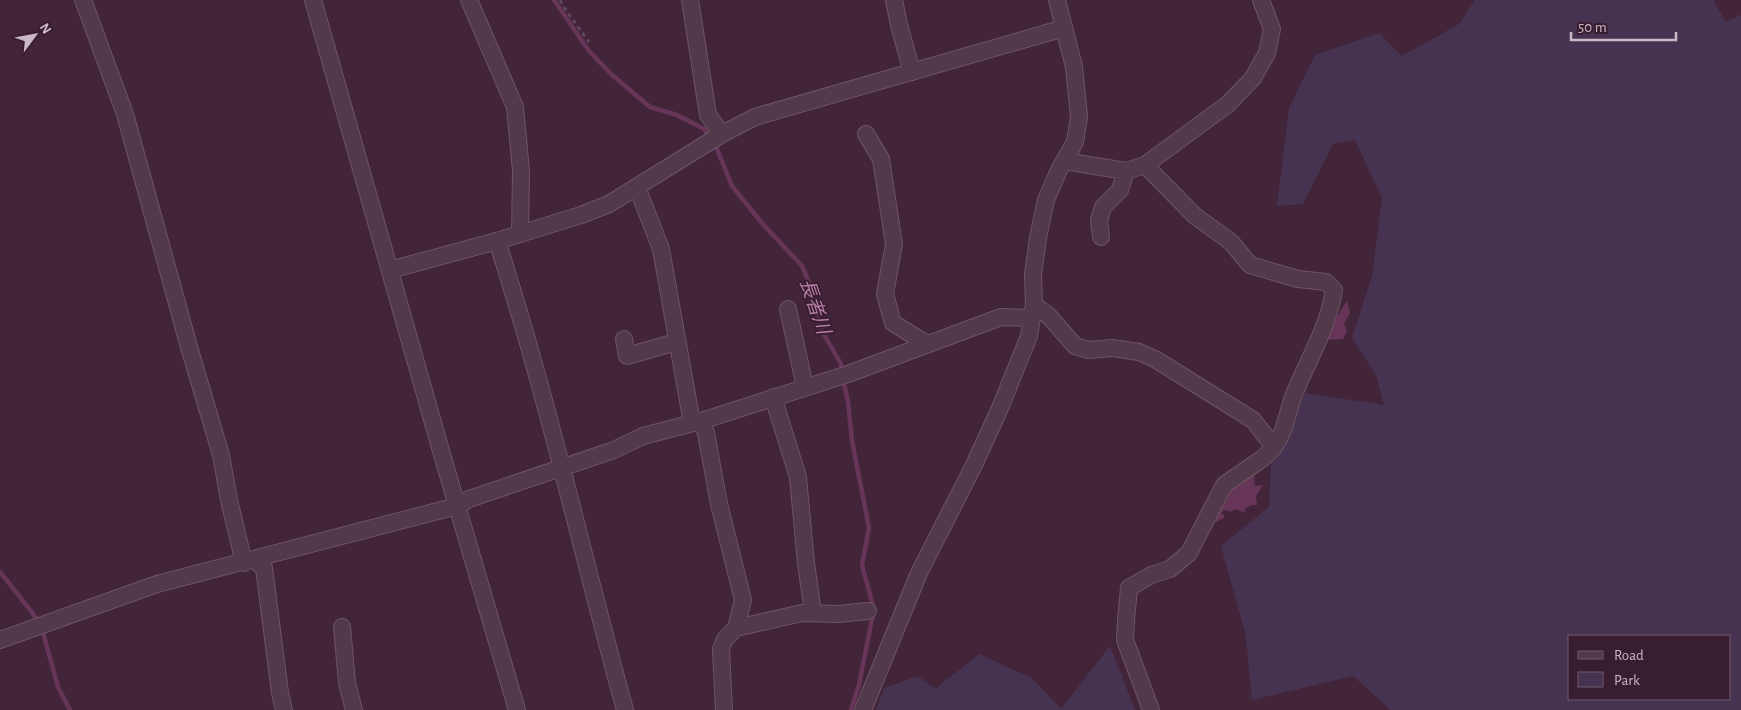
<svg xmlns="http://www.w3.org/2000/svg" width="1741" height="710" font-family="'Alegreya Sans','Noto Sans JP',sans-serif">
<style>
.green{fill:#463352;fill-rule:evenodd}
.water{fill:#663557}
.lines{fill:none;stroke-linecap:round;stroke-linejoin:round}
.stream{stroke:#663557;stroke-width:4.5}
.minor-casing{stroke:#6d5565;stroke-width:18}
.path{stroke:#624d66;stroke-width:2.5;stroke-dasharray:4 4;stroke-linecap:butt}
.minor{stroke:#523a4b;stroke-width:16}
.labels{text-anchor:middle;stroke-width:4;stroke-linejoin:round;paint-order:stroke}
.water-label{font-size:19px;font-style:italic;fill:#b47ca4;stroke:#381e30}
</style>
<rect width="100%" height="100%" fill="#43253a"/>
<g class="green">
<path d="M1475,0h238l13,22 15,-7v695h-350l-38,-34 -101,24 -6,-64 -25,-90 48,-39 2,-45 34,-69 79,12 -8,-30 -24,-37 20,-62 10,-78 -27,-58 -22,4 -30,60 -26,2 12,-98 26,-53 64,-22 23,23 57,-32zM1570,636h160v63h-160z"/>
<path d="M1110,646l25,64h-259l8,-22 34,-12 17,13 44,-35 53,24 29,31z"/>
</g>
<g class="water">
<path d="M1347,301l3,12 -6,11 3,7 -4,8 -18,1 8,-17z"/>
<path d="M1258,468v5l-4,3 1,10 8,-1 -7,11 1,9h-5l-6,3 -2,5 -8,-4 -6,3 -5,-2 -4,2 4,5 -8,5 -3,-2 14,-33z"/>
</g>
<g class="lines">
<g class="stream">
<path d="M554,0l35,51 23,24 38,32 27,8 27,14 13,20 15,37 29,36 41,44 11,26 9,39 19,33v7"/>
<path d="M843,379l5,23 4,39 17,87 -7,37 12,44 -15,76 -8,25"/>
<path d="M0,572l31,39 7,11"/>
<path d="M42,629l16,58 12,23"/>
</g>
<g class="minor-casing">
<g id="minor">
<path d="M83,0l42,114 64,233 32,108 8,45 15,63"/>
<path d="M313,0l128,451 76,259"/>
<path d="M469,0l46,107 6,64 -1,63"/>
<path d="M690,0l18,115 14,19"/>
<path d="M894,0l5,25 13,47"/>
<path d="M866,134l15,25 13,85 -9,50 8,29 34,21"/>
<path d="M1064,161l62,10 19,-6 83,-61 25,-26 14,-25 5,-24 -11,-29"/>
<path d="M1145,165l50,51 36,26 19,23 48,14 28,3 8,8c-6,39 -27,71 -41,107 -6,17 -8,35 -19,50"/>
<path d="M637,187l24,62 31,174"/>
<path d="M1101,237l-2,-17 4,-13 17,-17 6,-19"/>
<path d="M497,241c50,154 85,313 128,469"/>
<path d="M390,270l107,-29 84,-26 28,-11 113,-70 33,-17 309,-89"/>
<path d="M1034,305l14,10 27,31 14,4 23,-2 27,4 16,7 98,61 21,27 -11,11 -39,27 -35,68 -19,16 -19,6 -22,13 -3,32 -1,20 26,70"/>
<path d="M788,309l17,78"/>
<path d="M624,339l3,17 49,-14"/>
<path d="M773,397l25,80 8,86 7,50"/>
<path d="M701,421l5,12 13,71 24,96 -7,28 -11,11 -4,10 3,61"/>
<path d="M254,560l10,8 16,125 4,17"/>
<path d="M342,627l5,56 7,27"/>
<path d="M736,628l66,-15 36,1 30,-3"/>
<path d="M0,640l157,-56 300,-78 12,-7 145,-49 29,-14 58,-15 147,-47 153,-57 31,1"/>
<path d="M863,710l56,-137 55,-108 26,-57 29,-72 5,-31 -1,-30 5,-37 8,-38 13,-30 16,-28 4,-25 -5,-50 -17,-67"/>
</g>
</g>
<path class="path" d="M560,0l3,6 26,36"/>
<use href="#minor" class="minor"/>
</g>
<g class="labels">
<g class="water-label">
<text transform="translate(816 306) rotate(71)" y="7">長者川</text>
</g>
</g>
<rect x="1568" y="635" width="162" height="65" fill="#381e30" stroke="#735b6c"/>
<rect x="1578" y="651" width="25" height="8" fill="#523a4b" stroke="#735b6c"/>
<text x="1614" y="660" font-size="15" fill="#ccb7c5">Road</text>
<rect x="1578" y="672" width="25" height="15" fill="#463352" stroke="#735b6c"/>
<text x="1614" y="685" font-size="15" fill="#ccb7c5">Park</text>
<g transform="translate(35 35) rotate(58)" stroke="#381e30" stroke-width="4" paint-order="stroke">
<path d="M0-4L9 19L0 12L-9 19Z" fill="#ccb7c5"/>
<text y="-8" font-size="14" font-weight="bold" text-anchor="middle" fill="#ccb7c5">N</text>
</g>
<path d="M1571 32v8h105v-8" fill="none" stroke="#ccb7c5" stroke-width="2.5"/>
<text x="1578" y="32" font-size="15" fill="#ccb7c5" stroke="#381e30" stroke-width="4" paint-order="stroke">50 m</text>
</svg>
